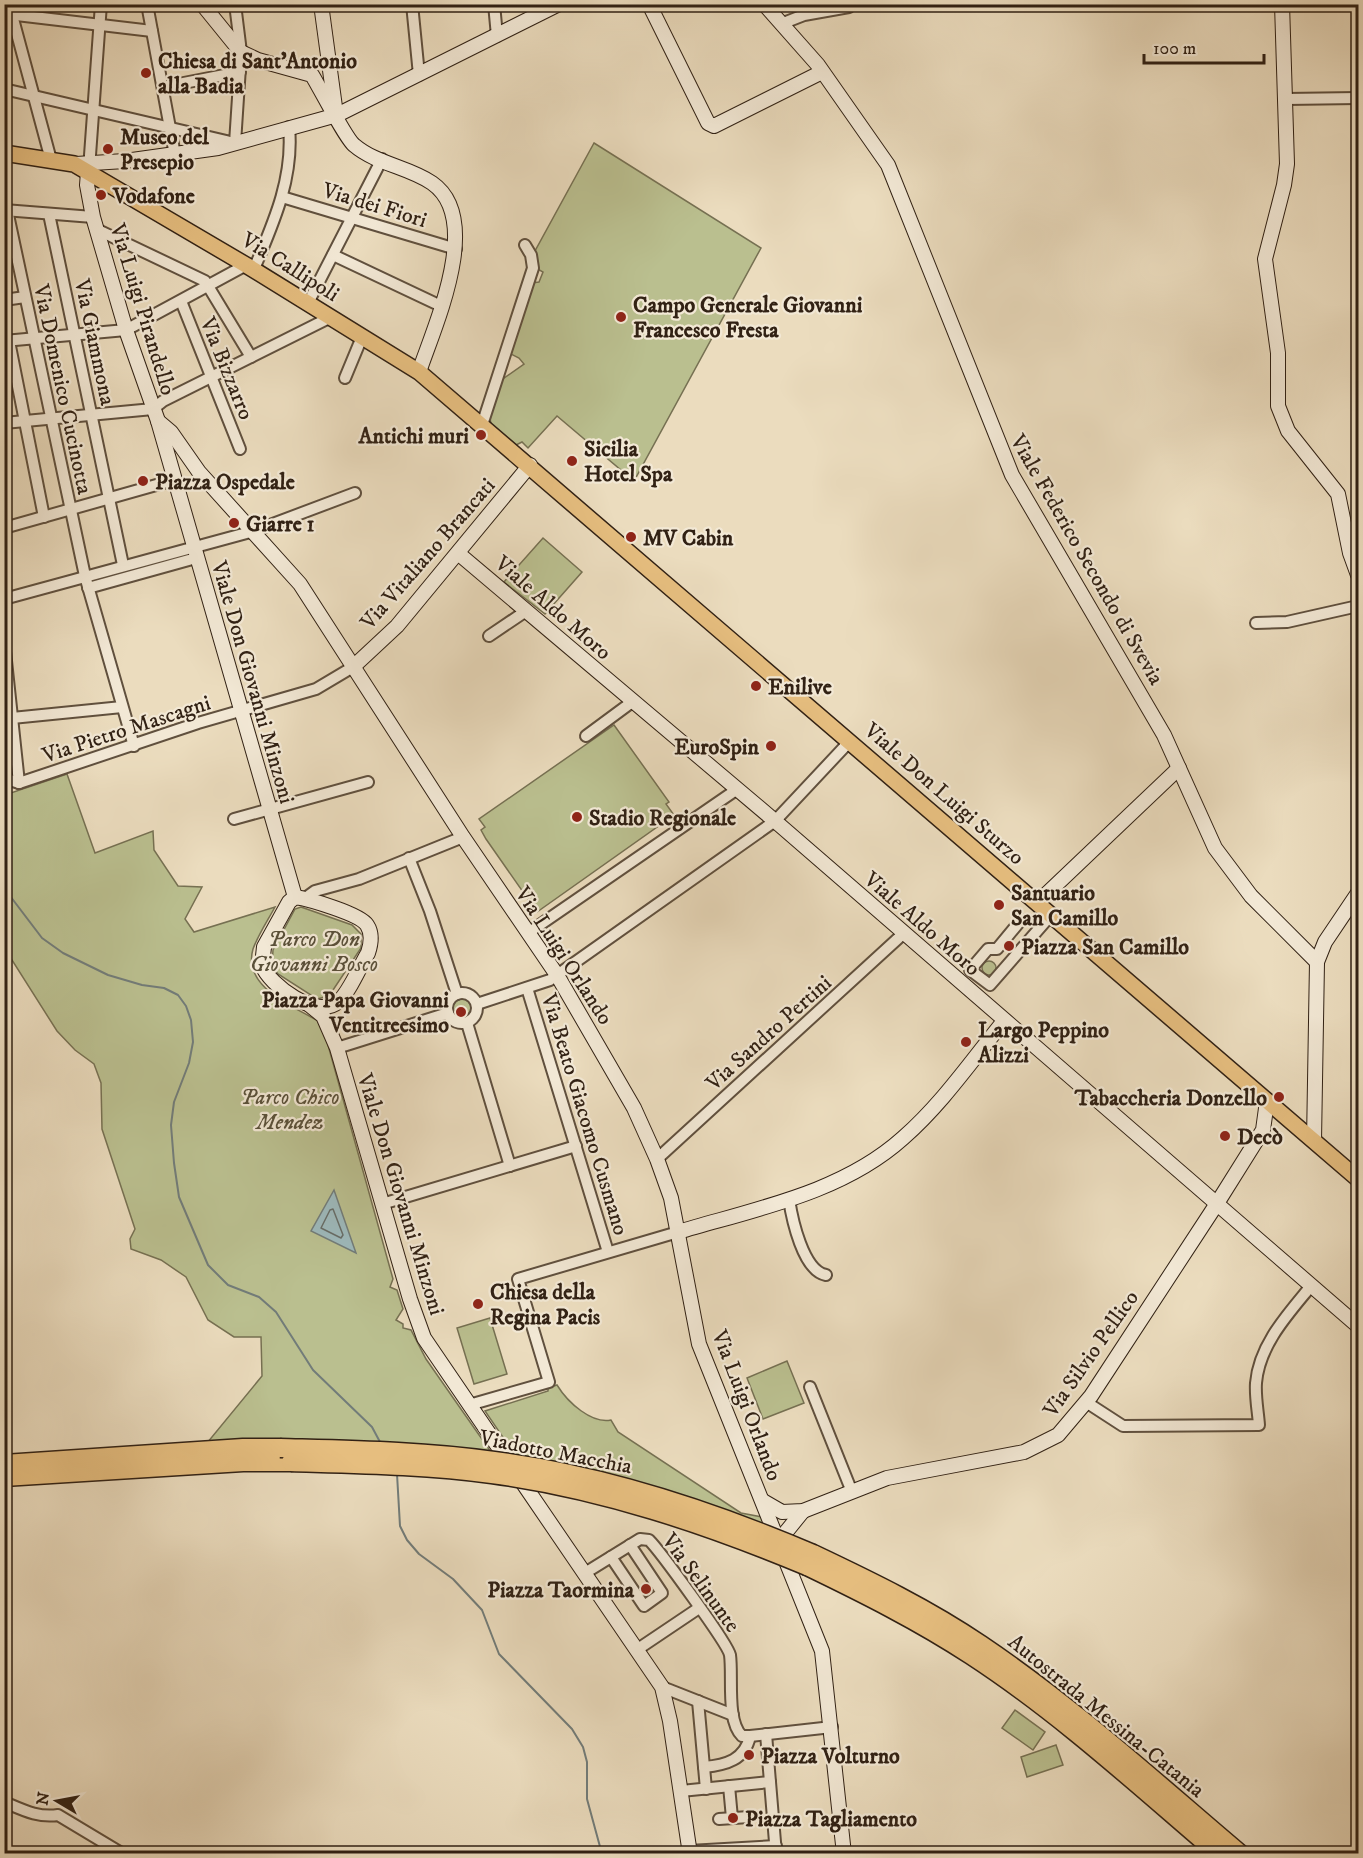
<svg xmlns="http://www.w3.org/2000/svg" width="1363" height="1858" font-family="'IM FELL DW Pica',serif">
<style>
.green{fill:#babf8f;stroke:#767052;stroke-width:1.5}
.water{fill:#9db9bc;stroke:#727c79;stroke-width:1.5}
.lines{fill:none;stroke-linecap:round;stroke-linejoin:round}
.shore{stroke:#676d68;stroke-width:1.5}
.stream{stroke:#727c79;stroke-width:2}
.street-casing{stroke:#60503e;stroke-width:14}
.secondary-casing{stroke:#312114;stroke-width:16}
.primary-casing{stroke:#312114;stroke-width:18}
.highway-casing{stroke:#312114;stroke-width:21}
.street{stroke:#f2e8d5;stroke-width:10}
.secondary{stroke:#f2e8d5;stroke-width:14}
.primary{stroke:#e6be7f;stroke-width:15}
.highway{stroke:#e6be7f;stroke-width:18}
.highway-bridge-casing{stroke:#312114;stroke-width:21;stroke-linecap:butt}
.highway-bridge{stroke:#e6be7f;stroke-width:18}
.poi-dot{fill:#8f2418;stroke:#f2e8d5;stroke-width:2}
.labels{text-anchor:middle;stroke-width:4.5;stroke-linejoin:round;paint-order:stroke}
.poi-label{font-size:22px;font-weight:bold;fill:#312114;stroke:#f2e8d5;text-anchor:start}
.street-label{font-size:22px;fill:#312114;stroke:#f2e8d5}
.park-label{font-size:22px;font-style:italic;fill:#5a5039;stroke:#f2e8d5}
</style>
<rect width="100%" height="100%" fill="#ebdcbe"/>
<filter id="stains"><feTurbulence type="fractalNoise" baseFrequency=".00333" numOctaves="4"/><feColorMatrix values="0 0 0 0 .2 0 0 0 0 .09 0 0 0 0 .02 0 0 0 .5 -.17"/></filter>
<radialGradient id="worn" r=".72"><stop offset=".6" stop-color="#630" stop-opacity="0"/><stop offset="1" stop-color="#630" stop-opacity=".3"/></radialGradient>
<g class="green">
<path d="M594,143l167,105 -127,233 -77,-65 -29,32 -6,-6 -6,3 -25,-21 -2,-11 11,-32 24,-17 -5,-6 -12,-6 24,-69 8,-1 4,-10 -7,-4 -1,-17z"/>
<path d="M543,538l39,34 -37,42 -41,-32z"/>
<path d="M4,692l9,83 -8,-8z"/>
<path d="M614,725l55,77 -3,2 8,11 -137,97 -51,-73 -5,-9 4,-3 -6,-8z"/>
<path d="M67,774l28,79 58,-22 1,19 24,36 24,1 -17,32 9,13 81,-25c-7,13 -17,28 -22,42 -11,38 40,57 65,72l5,6 70,252 -3,8 7,3 6,19 -7,11 7,4v4l8,2 15,29 65,93 -284,-9 55,-67 -1,-39h-27l-26,-17 -22,-43 -25,-17 -30,-11 -1,-10 5,-10 -33,-100 -1,-46 -7,-19 -19,-14 -18,-19 -52,-82 -1,-162 7,6z"/>
<path d="M301,907l51,18 9,9v14l-32,48 -12,3 -39,-25 -3,-4 3,-1 -1,-4h-5l1,-15 22,-41z"/>
<circle cx="989" cy="968" r="7"/>
<circle cx="462" cy="1008" r="9"/>
<path d="M490,1318l17,56 -33,10 -17,-56z"/>
<path d="M787,1361l17,42 -41,16 -16,-41z"/>
<path d="M557,1385c11,18 35,39 54,35l7,12 123,81 21,4 5,9 -252,-71 -30,-44 63,-20v-3z"/>
<path d="M1015,1710l30,22 -12,18 -31,-22z"/>
<path d="M1056,1745l7,20 -36,12 -6,-20z"/>
</g>
<path class="water" d="M334,1190l22,63 -45,-22z"/>
<g class="lines">
<path class="shore" d="M333,1209l10,26 -2,3 -20,-10 9,-18z"/>
<g class="stream">
<path d="M4,888l38,50 21,15 45,22 34,10 22,3 14,7 8,11 5,14 2,22 -4,21 -15,39 -3,23 3,38 5,34 29,68 20,20 31,12 17,15 37,58 59,57 8,15"/>
<path d="M397,1474l3,52 7,14 12,14 34,25 29,31 17,44 73,75 11,18 4,15v37l15,55"/>
</g>
<g class="street-casing">
<g id="street">
<path d="M9,4l42,156"/>
<path d="M147,4l28,151"/>
<path d="M412,4l7,71"/>
<path d="M494,4l3,32"/>
<path d="M8,14l144,17"/>
<path d="M781,24l23,-9 45,-8"/>
<path d="M163,87l77,-15"/>
<path d="M4,89l231,54 6,-91 -6,-48"/>
<path d="M1286,99l72,-1"/>
<path d="M89,169l12,-165"/>
<path d="M282,197l174,52"/>
<path d="M4,210l89,7"/>
<path d="M7,210l78,366 49,170"/>
<path d="M49,214l74,351"/>
<path d="M96,229l109,52 46,76"/>
<path d="M333,255l108,51"/>
<path d="M254,269c19,-45 40,-91 35,-142"/>
<path d="M4,300l21,-3"/>
<path d="M181,301l59,148"/>
<path d="M308,303l74,-144"/>
<path d="M4,341l122,-11 120,-65"/>
<path d="M9,341l35,176"/>
<path d="M345,378l17,-41"/>
<path d="M4,423l149,-14 10,-8 168,-84"/>
<path d="M482,425l51,-157 -2,-13 -6,-10"/>
<path d="M4,528l170,-48"/>
<path d="M88,588l108,-30"/>
<path d="M4,599l250,-68 101,-38"/>
<path d="M1256,623l31,-1 71,-16"/>
<path d="M489,636l37,-25"/>
<path d="M4,642l15,141"/>
<path d="M12,718l110,-11"/>
<path d="M586,736l46,-34"/>
<path d="M4,778l15,5 179,-60 118,-34 37,-22"/>
<path d="M234,819l134,-37"/>
<path d="M409,858l21,53 27,83"/>
<path d="M304,899l11,-8 44,-12 104,-42"/>
<path d="M1021,920l-24,29h-9l-18,21 20,15 61,-70"/>
<path d="M528,933l208,-143"/>
<path d="M527,988l81,264"/>
<circle cx="462" cy="1008" r="15"/>
<path d="M477,1004l73,-24 225,-159 75,-80"/>
<path d="M467,1023l43,143"/>
<path d="M337,1048l111,-35"/>
<path d="M657,1159l247,-226"/>
<path d="M789,1199c3,20 14,72 37,76"/>
<path d="M382,1204l194,-58"/>
<path d="M810,1387l42,105"/>
<path d="M1086,1402l37,24 136,-1c-1,-14 -4,-28 -3,-42 3,-38 32,-69 55,-97"/>
<path d="M469,1405l80,-23 -31,-103 160,-47"/>
<path d="M611,1557l33,49 18,-13 -32,-48"/>
<path d="M585,1573l55,-34 9,1c11,11 79,104 81,115 3,21 -4,66 12,81h8l82,-9"/>
<path d="M638,1649l61,-41"/>
<path d="M662,1687l71,28"/>
<path d="M698,1701l8,88"/>
<path d="M766,1734l10,120"/>
<path d="M704,1767c22,-2 41,-7 46,-31"/>
<path d="M729,1786l3,32"/>
<path d="M681,1791l89,-9"/>
<path d="M4,1802c19,8 34,16 54,13l65,39"/>
<path d="M719,1819l30,-2"/>
<path d="M689,1851l87,-5"/>
</g>
</g>
<g class="secondary-casing">
<g id="secondary">
<path d="M202,4l39,48 17,8 54,15c8,13 34,64 42,70 22,19 55,22 78,38 52,36 2,144 -13,189"/>
<path d="M321,4l14,103"/>
<path d="M649,4l59,119 6,3 108,-54"/>
<path d="M764,4l54,61 70,100 124,310 152,260 51,113 36,48 66,66"/>
<path d="M1282,4l5,160 -3,21 -19,74 13,94v53l10,25 50,63 12,59 8,22"/>
<path d="M76,164l49,-3 93,-13 119,-33 222,-111"/>
<path d="M88,172l-1,13 6,32 33,113 32,91 137,476"/>
<path d="M158,421l13,11 28,40 101,112 163,253 94,138 77,133 23,51 14,39 28,146 123,307 22,203"/>
<path d="M459,554l316,267 583,505"/>
<path d="M353,667l44,-41 133,-161"/>
<path d="M295,897c14,2 65,17 72,28 6,9 4,19 1,28 -8,13 -19,40 -30,49 -21,18 -69,-17 -76,-37l2,-18 25,-45z"/>
<path d="M1037,903l142,-135"/>
<path d="M307,1003l16,13 14,32 73,251 14,39 238,349 8,34 20,133"/>
<path d="M1314,1141l3,-179 8,-20 33,-49"/>
<path d="M678,1232c77,-23 164,-39 225,-94 39,-34 69,-78 101,-117"/>
<path d="M763,1501l19,11 21,-1 84,-33 137,-26 34,-17 33,-39 125,-191 47,-75 4,-29"/>
<path d="M783,1551l3,-19 17,-21"/>
</g>
</g>
<g class="primary-casing">
<path id="primary" d="M4,153l70,11 172,101 173,107 939,807"/>
</g>
<g class="highway-casing">
<g id="highway">
<path d="M4,1464l239,-16h37"/>
<path d="M4,1477l239,-15h48"/>
<path d="M813,1554c57,27 115,55 168,91 92,62 174,137 259,209"/>
<path d="M807,1566c56,27 112,55 164,89 89,58 167,130 248,199"/>
</g>
</g>
<use href="#street" class="street"/>
<use href="#secondary" class="secondary"/>
<use href="#primary" class="primary"/>
<use href="#highway" class="highway"/>
<g class="highway-bridge-casing">
<g id="highway-bridge">
<path d="M280,1448c71,2 143,3 214,13 110,14 216,49 319,93"/>
<path d="M291,1462c67,2 135,3 201,12 110,15 214,50 315,92"/>
</g>
</g>
<use href="#highway-bridge" class="highway-bridge"/>
</g>
<g class="poi-dot">
<circle cx="146" cy="73" r="6"/>
<circle cx="108" cy="149" r="6"/>
<circle cx="101" cy="195" r="6"/>
<circle cx="621" cy="317" r="6"/>
<circle cx="481" cy="435" r="6"/>
<circle cx="572" cy="461" r="6"/>
<circle cx="143" cy="481" r="6"/>
<circle cx="234" cy="523" r="6"/>
<circle cx="631" cy="537" r="6"/>
<circle cx="756" cy="686" r="6"/>
<circle cx="771" cy="746" r="6"/>
<circle cx="577" cy="817" r="6"/>
<circle cx="999" cy="905" r="6"/>
<circle cx="1009" cy="946" r="6"/>
<circle cx="461" cy="1012" r="6"/>
<circle cx="966" cy="1042" r="6"/>
<circle cx="1279" cy="1097" r="6"/>
<circle cx="1225" cy="1136" r="6"/>
<circle cx="478" cy="1304" r="6"/>
<circle cx="646" cy="1589" r="6"/>
<circle cx="749" cy="1755" r="6"/>
<circle cx="733" cy="1818" r="6"/>
</g>
<g class="labels">
<g class="poi-label">
<text x="158" y="68">Chiesa di Sant'Antonio<tspan x="158" dy="25">alla Badia</tspan></text>
<text x="120" y="144">Museo del<tspan x="120" dy="25">Presepio</tspan></text>
<text x="113" y="203">Vodafone</text>
<text x="633" y="312">Campo Generale Giovanni<tspan x="633" dy="25">Francesco Fresta</tspan></text>
<text x="469" y="443" text-anchor="end">Antichi muri</text>
<text x="584" y="456">Sicilia<tspan x="584" dy="25">Hotel Spa</tspan></text>
<text x="155" y="489">Piazza Ospedale</text>
<text x="246" y="531">Giarre 1</text>
<text x="643" y="545">MV Cabin</text>
<text x="768" y="694">Enilive</text>
<text x="759" y="754" text-anchor="end">EuroSpin</text>
<text x="589" y="825">Stadio Regionale</text>
<text x="1011" y="900">Santuario<tspan x="1011" dy="25">San Camillo</tspan></text>
<text x="1021" y="954">Piazza San Camillo</text>
<text x="449" y="1007" text-anchor="end">Piazza Papa Giovanni<tspan x="449" dy="25">Ventitreesimo</tspan></text>
<text x="978" y="1037">Largo Peppino<tspan x="978" dy="25">Alizzi</tspan></text>
<text x="1267" y="1105" text-anchor="end">Tabaccheria Donzello</text>
<text x="1237" y="1144">Decò</text>
<text x="490" y="1299">Chiesa della<tspan x="490" dy="25">Regina Pacis</tspan></text>
<text x="634" y="1597" text-anchor="end">Piazza Taormina</text>
<text x="761" y="1763">Piazza Volturno</text>
<text x="745" y="1826">Piazza Tagliamento</text>
</g>
<g class="street-label">
<text transform="translate(375 204) rotate(17)" y="8">Via dei Fiori</text>
<text transform="translate(291 266) rotate(32)" y="8">Via Callipoli</text>
<text transform="translate(144 309) rotate(73)" y="8">Via Luigi Pirandello</text>
<text transform="translate(96 342) rotate(78)" y="8">Via Giammona</text>
<text transform="translate(228 368) rotate(68)" y="8">Via Bizzarro</text>
<text transform="translate(64 389) rotate(78)" y="8">Via Domenico Cucinotta</text>
<text transform="translate(427 553) rotate(-49)" y="8">Via Vitaliano Brancati</text>
<text transform="translate(1088 559) rotate(60)" y="8">Viale Federico Secondo di Svevia</text>
<text transform="translate(554 607) rotate(41)" y="8">Viale Aldo Moro</text>
<text transform="translate(254 682) rotate(74)" y="8">Viale Don Giovanni Minzoni</text>
<text transform="translate(126 728) rotate(-18)" y="8">Via Pietro Mascagni</text>
<text transform="translate(945 793) rotate(41)" y="8">Viale Don Luigi Sturzo</text>
<text transform="translate(923 923) rotate(41)" y="8">Viale Aldo Moro</text>
<text transform="translate(565 955) rotate(57)" y="8">Via Luigi Orlando</text>
<text transform="translate(768 1032) rotate(-42)" y="8">Via Sandro Pertini</text>
<text transform="translate(586 1114) rotate(73)" y="8">Via Beato Giacomo Cusmano</text>
<text transform="translate(402 1194) rotate(73)" y="8">Viale Don Giovanni Minzoni</text>
<text transform="translate(1090 1353) rotate(-55)" y="8">Via Silvio Pellico</text>
<text transform="translate(748 1405) rotate(69)" y="8">Via Luigi Orlando</text>
<text transform="translate(556 1451) rotate(11)" y="8">Viadotto Macchia</text>
<text transform="translate(702 1582) rotate(54)" y="8">Via Selinunte</text>
<text transform="translate(1107 1715) rotate(39)" y="8">Autostrada Messina-Catania</text>
</g>
<g class="park-label">
<text x="314" y="946">Parco Don<tspan x="314" dy="25">Giovanni Bosco</tspan></text>
<text x="290" y="1104">Parco Chico<tspan x="290" dy="25">Mendez</tspan></text>
</g>
</g>
<rect width="1363" height="1858" fill="none" stroke="#ebdcbe" stroke-width="24"/>
<rect x="6" y="6" width="1351" height="1846" fill="none" stroke="#312114" stroke-width="3"/>
<rect x="12" y="12" width="1339" height="1834" fill="none" stroke="#312114" stroke-width="1.5"/>
<g transform="translate(57 1801) rotate(280)" stroke="#f2e8d5" stroke-width="4.5" paint-order="stroke">
<path d="M0-4.5L10 22L0 15L-10 22Z" fill="#312114"/>
<text y="-9" font-size="16" font-weight="bold" text-anchor="middle" fill="#312114">N</text>
</g>
<path d="M1144 54v9h120v-9" fill="none" stroke="#312114" stroke-width="3"/>
<text x="1153" y="54" font-size="18" fill="#312114" stroke="#f2e8d5" stroke-width="4.5" paint-order="stroke">100 m</text>
<rect width="100%" height="100%" filter="url(#stains)"/>
<rect width="100%" height="100%" fill="url(#worn)"/>
</svg>
